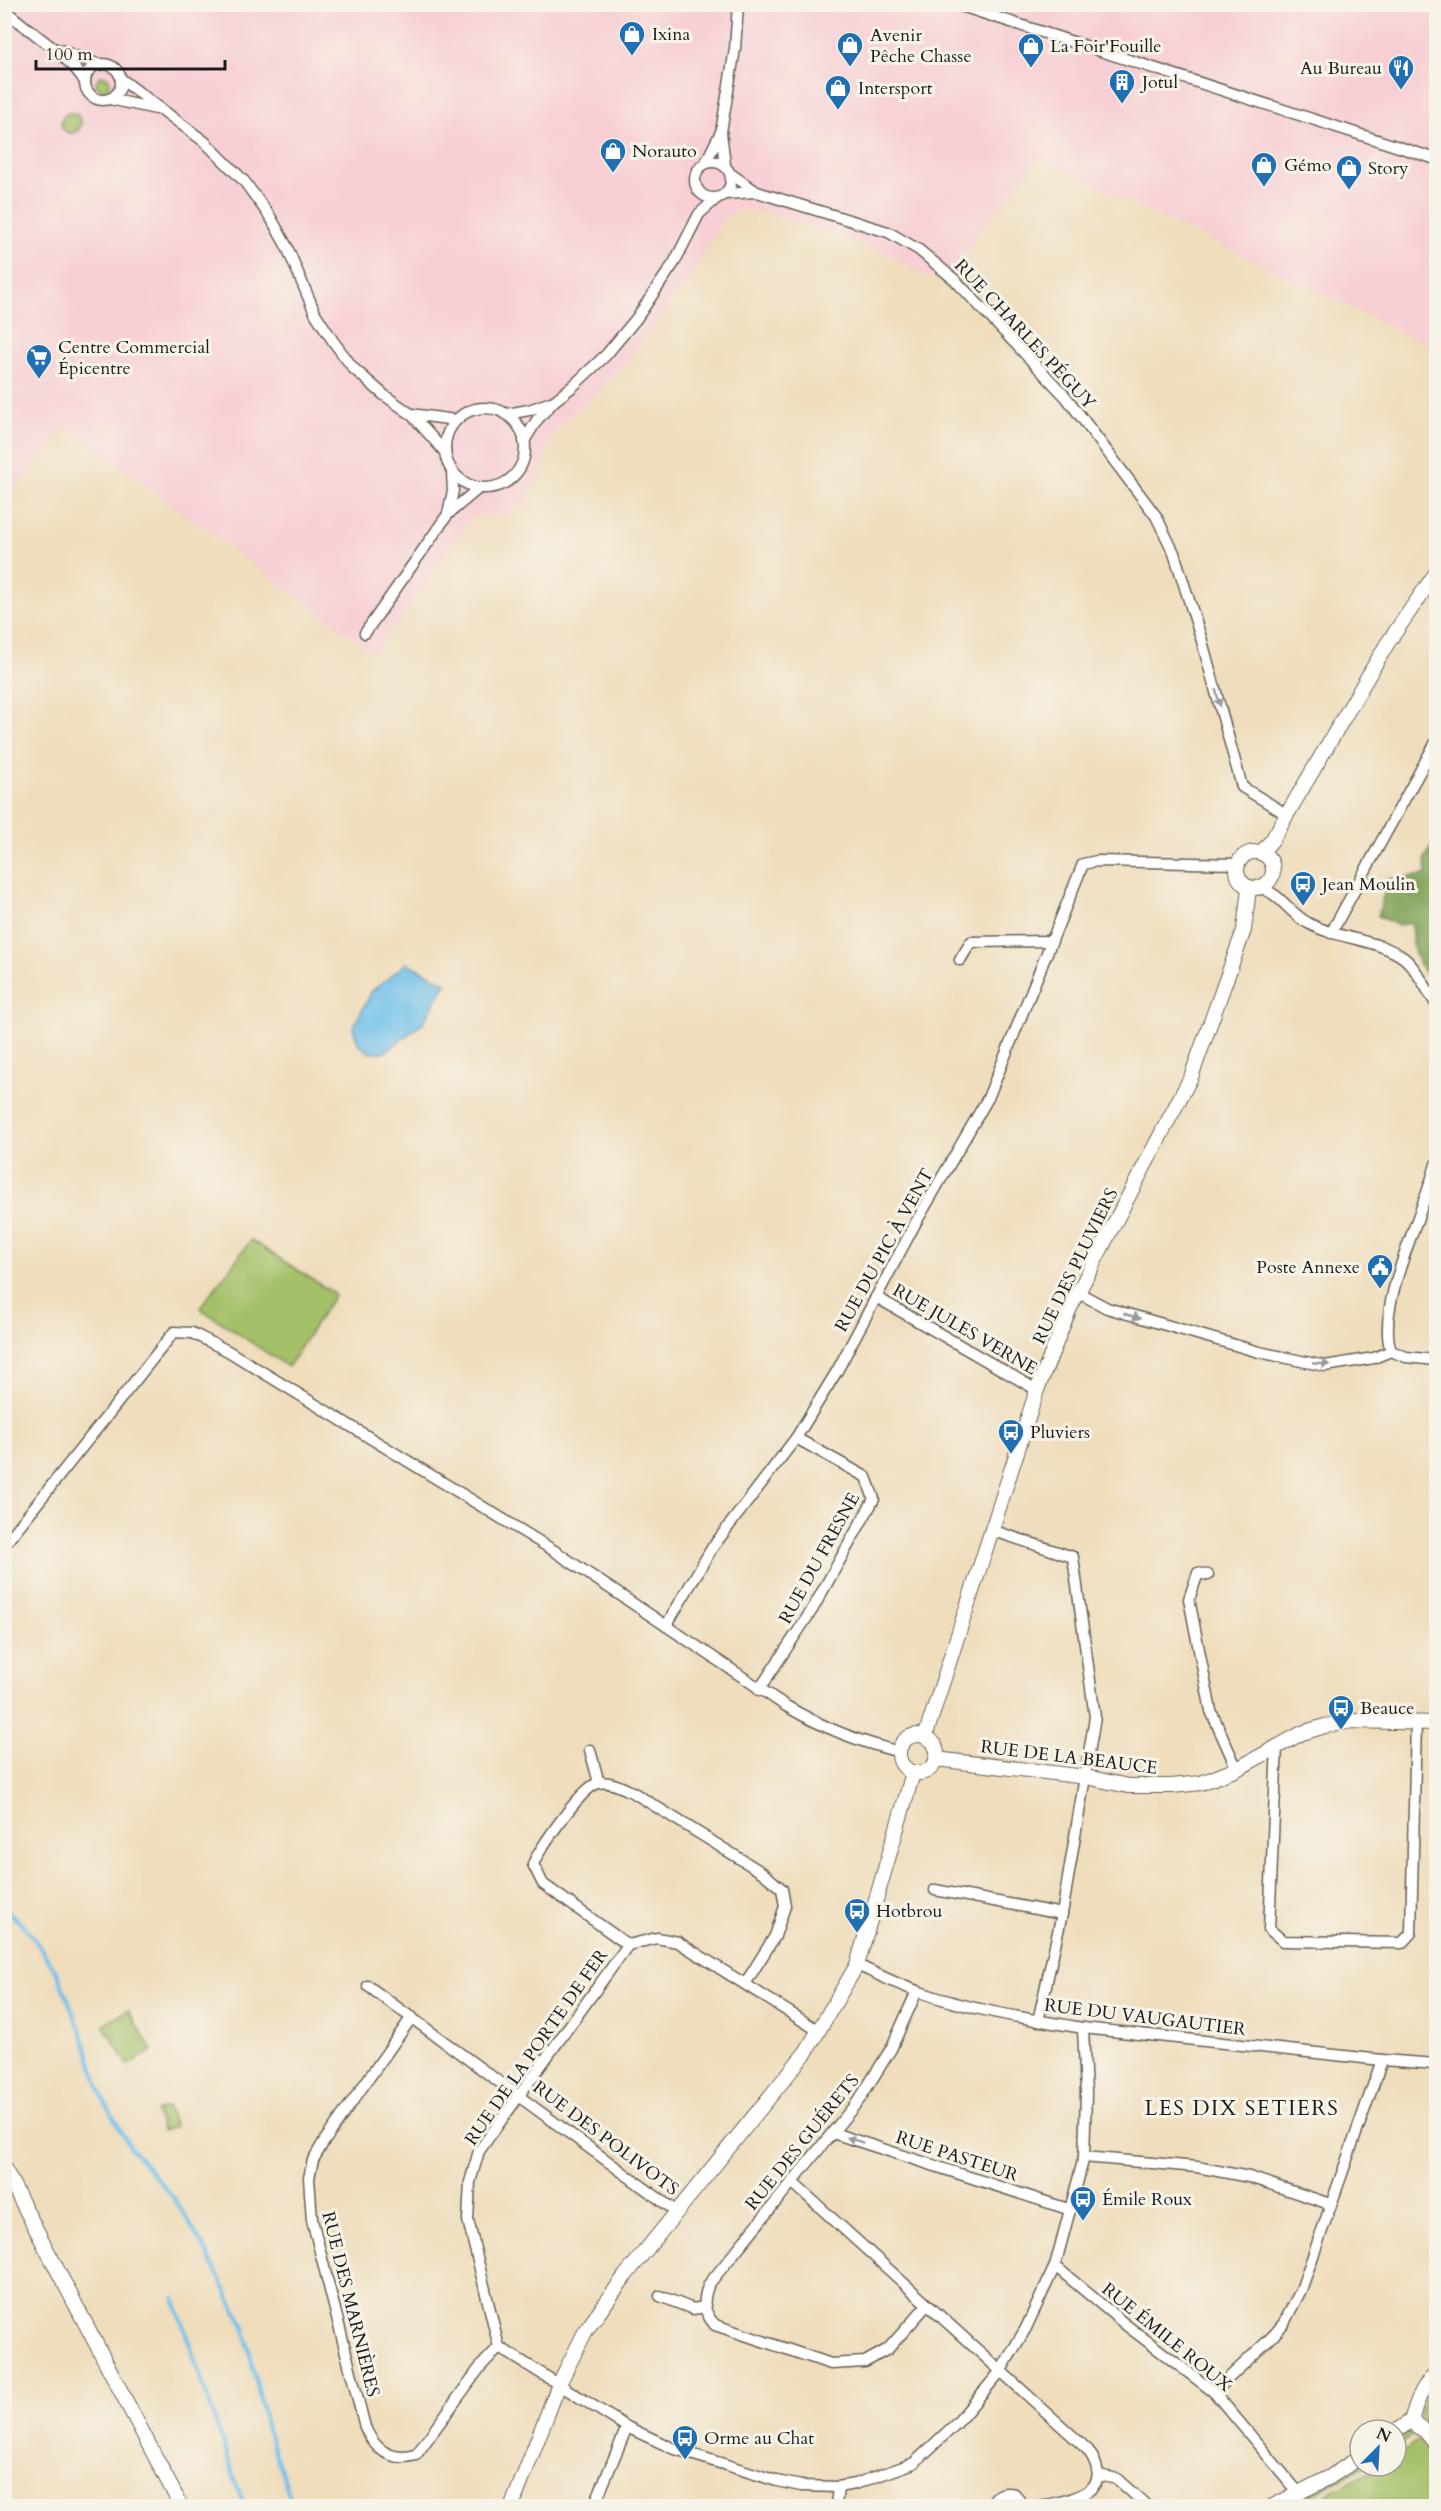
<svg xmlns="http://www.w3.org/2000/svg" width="1441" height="2511" font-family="Cardo,serif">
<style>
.built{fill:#f7cfd4}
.green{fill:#a4c067;stroke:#606e42;stroke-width:1.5}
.forest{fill:#83a65c;stroke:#50613c;stroke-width:1.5}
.water{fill:#6fc0ea;stroke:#466e83;stroke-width:1.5}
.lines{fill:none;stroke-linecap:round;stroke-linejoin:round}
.stream{stroke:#6fc0ea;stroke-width:4}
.minor-casing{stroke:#666054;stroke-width:13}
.tertiary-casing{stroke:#666054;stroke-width:16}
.minor{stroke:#fff;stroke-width:10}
.tertiary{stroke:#fff;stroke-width:14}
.oneway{fill:#999}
.labels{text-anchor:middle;stroke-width:6;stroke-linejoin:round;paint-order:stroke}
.poi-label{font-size:18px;fill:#1c1c1c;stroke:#f7f3e8;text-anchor:start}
.street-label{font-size:18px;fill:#1c1c1c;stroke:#f7f3e8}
.quarter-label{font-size:21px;letter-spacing:1.5px;fill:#1c1c1c;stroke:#f7f3e8}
</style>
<rect width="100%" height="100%" fill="#f7f3e8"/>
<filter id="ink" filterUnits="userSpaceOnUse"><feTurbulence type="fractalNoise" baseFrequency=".0167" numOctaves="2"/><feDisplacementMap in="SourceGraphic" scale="12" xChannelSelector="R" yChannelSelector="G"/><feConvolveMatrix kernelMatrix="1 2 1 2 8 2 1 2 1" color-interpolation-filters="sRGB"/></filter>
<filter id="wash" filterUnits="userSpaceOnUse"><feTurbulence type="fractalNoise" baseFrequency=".008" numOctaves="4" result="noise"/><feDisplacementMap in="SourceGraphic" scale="24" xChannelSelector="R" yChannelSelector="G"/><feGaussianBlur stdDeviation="1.35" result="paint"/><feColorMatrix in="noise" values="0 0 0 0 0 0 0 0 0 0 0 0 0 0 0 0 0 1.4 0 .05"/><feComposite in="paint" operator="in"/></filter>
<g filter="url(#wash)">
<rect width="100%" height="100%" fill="#efddbc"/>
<path class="built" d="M5,5l1430,-1 1,344 -397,-190 -94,119 -20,-1 -28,-18 -76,-29 -54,-16 -20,-3 -16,3 -9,8 -32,58 -73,95 -55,50 -13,17 -8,38 -15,21 -14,12 -10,3 -29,1 -98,138 -309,-228 -61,77z"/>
<g class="green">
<circle cx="103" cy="83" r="7"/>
<circle cx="71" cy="123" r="10"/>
<path d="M251,1240l84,54 -47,73 -88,-59z"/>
<path d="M128,2010l24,41 -24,14 -25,-40z"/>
<path d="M168,2107l7,20 -13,4 -6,-20z"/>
<path d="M1436,2380c1,10 -9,30 -11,44l-5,-8 4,-14z"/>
<path d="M1408,2431l7,3 -19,13v-8z"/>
<path d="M1423,2438l12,10v58h-129l74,-40h16v-10z"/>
<path d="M1360,2461v5h5l-71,40h-8z"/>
</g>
<path class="forest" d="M1436,838v152c-17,-24 -26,-36 -24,-67l-15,2 -19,-9 10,-37 38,-4 -1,-17z"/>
<path class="water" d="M407,963l39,20 -23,40 -38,29 -15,1 -11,-8 -6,-17 19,-37z"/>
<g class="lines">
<g class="stream">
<path d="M4,1908l24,22 29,43 25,61 21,65 28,49 45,53 30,50 38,76 23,103 26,76"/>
<path d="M174,2298l70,208"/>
</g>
</g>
</g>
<g filter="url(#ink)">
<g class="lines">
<g class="minor-casing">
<g id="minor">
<path d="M955,4l481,155"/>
<path d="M4,9c24,23 66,46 81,73"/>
<path d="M57,49l43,16"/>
<circle cx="103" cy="82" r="18"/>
<path d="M121,79l84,63 39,39 27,37 16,29 28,66 18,28 20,27 31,27 27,19 33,37"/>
<path d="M110,99l46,10"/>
<circle cx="713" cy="180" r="18"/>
<path d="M706,162l15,-30"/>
<path d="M725,165l-4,-33 14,-83 3,-45"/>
<path d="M731,174l26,18 131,40 31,18 36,30 111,117 90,119 18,37 28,88 40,146 44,27"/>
<path d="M725,194l31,-2"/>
<circle cx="485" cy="448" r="40"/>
<path d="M411,414l44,6"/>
<path d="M507,414l22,-4 22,-8"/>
<path d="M524,441l13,-21 17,-19 18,-14 34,-32 30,-36 38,-56 25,-49 18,-16"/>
<path d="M448,514l5,-23 -1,-19"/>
<path d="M365,633l83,-119 31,-26"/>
<path d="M1260,888c20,5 29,25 48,35 28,16 71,16 96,35 13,11 23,32 32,46"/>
<path d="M1331,933l105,-191"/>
<path d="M960,960l11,-18 81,-1"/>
<path d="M1079,1293l28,15 152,44 66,14 49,-8 17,-7 15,6 30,3"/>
<path d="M876,1297l161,93"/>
<path d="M1391,1351c-16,-46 33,-138 45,-187"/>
<path d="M991,1530l82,27 22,160 -33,197 -24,107"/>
<path d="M4,1545l170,-213 18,1 36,18 325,199 233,156c38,22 71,35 114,46"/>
<path d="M1208,1575l-10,-2 -9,26 22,112 26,58"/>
<path d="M666,1626l46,-78 84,-110 41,-67 78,-147 73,-126 95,-234 14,-3 140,3"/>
<path d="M759,1690l53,-80 62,-111 -8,-22 -70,-39"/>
<path d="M1277,1745l-8,184 14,12 119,2 9,-10 5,-212"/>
<path d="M590,1750l9,33"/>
<path d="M935,1890l127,24"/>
<path d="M628,1945l-85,-61 -10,-20c8,-17 48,-76 65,-81 11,-3 26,5 36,10l129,80 19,16 3,17 -10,30 -30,48"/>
<path d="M857,1965c20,9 39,19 60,26 53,19 111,28 166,37l299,32 54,4"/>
<path d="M368,1986l309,226"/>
<path d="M917,1991l-26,58 -32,51 -150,184c-7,16 -6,28 6,41l116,39 34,-2 23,-13 39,-44"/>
<path d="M412,2017l-89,126 -10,17 -4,18 3,42 53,207c9,22 26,35 51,28l65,-89 18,-19"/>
<path d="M819,2031l-141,-89 -21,-4 -29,7 -149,206 -9,31 -2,38 31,127 128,80 45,21 105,33 24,5 37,1 17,-3 59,-21 43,-40 43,-51 26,-44 29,-62 29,-109 2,-63 -3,-66"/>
<path d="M833,2133l238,77"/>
<path d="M1084,2157l113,10 52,10 81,27"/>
<path d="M792,2182l296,268c29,42 -14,49 -46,56"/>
<path d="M1055,2266l71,59 88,67 85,101"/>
<path d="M660,2296l33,13 12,-2"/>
<path d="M1214,2392l59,-56 11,-13 17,-33 81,-230"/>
<path d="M1099,2475l18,4 29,26"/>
<path d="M594,2506l33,-79"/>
<path d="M836,2506l2,-19"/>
<path d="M991,2506c3,-11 12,-15 24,-12l8,12"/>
</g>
</g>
<g class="tertiary-casing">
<g id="tertiary">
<circle cx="1255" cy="870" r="18"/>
<path d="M1261,853l11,-13 115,-196 49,-71"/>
<circle cx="918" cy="1754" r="19"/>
<path d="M925,1737l112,-347 33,-82 121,-231 53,-147 5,-42"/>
<path d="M936,1759l150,18 42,9h44l29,-3 36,-14 65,-36 23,-7 27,-5 84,2"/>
<path d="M4,2168l177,338"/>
<path d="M1411,2421c5,-17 11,-36 25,-48"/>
<path d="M1411,2421l14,10 11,13"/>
<path d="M1396,2431l15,-10"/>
<path d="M512,2506l47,-122 26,-52 40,-56 181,-224 51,-87 56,-192"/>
<path d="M1273,2506l57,-29 30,-20"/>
</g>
</g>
<use href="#minor" class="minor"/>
<use href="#tertiary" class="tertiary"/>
</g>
<defs><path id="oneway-solid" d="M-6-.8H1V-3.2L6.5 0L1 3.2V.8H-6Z" transform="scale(1.5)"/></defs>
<g class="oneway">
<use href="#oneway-solid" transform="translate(1218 698) rotate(75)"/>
<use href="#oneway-solid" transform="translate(1132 1316) rotate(16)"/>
<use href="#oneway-solid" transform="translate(1321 1364) rotate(5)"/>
<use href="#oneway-solid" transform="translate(855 2140) rotate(-162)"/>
</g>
</g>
<defs>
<g id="shop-pin" transform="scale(1.35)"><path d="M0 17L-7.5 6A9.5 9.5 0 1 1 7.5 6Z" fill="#1f6fb2" stroke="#f7f3e8"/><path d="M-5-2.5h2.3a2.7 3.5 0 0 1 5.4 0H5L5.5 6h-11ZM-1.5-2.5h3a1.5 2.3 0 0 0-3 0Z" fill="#fff"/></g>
<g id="restaurant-pin" transform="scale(1.35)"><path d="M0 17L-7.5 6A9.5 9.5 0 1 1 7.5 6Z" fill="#1f6fb2" stroke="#f7f3e8"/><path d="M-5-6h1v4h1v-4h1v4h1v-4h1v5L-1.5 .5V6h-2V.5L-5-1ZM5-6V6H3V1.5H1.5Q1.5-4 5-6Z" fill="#fff"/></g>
<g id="building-pin" transform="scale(1.35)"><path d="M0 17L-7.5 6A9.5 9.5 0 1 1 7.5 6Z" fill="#1f6fb2" stroke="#f7f3e8"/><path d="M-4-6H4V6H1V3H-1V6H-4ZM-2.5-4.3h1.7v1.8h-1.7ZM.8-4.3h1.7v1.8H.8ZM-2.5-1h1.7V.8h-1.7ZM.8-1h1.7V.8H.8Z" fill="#fff"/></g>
<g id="supermarket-pin" transform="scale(1.35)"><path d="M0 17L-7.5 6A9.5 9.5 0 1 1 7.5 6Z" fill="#1f6fb2" stroke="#f7f3e8"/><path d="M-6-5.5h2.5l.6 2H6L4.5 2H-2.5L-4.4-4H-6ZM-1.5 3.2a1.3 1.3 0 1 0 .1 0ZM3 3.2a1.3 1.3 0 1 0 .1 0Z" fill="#fff"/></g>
<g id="bus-pin" transform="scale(1.35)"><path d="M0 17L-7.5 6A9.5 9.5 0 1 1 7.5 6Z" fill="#1f6fb2" stroke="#f7f3e8"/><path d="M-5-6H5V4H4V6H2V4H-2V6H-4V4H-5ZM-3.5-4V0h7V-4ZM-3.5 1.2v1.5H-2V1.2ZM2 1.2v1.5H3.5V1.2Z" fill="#fff"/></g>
<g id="civic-pin" transform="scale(1.35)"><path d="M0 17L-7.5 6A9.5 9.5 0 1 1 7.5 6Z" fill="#1f6fb2" stroke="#f7f3e8"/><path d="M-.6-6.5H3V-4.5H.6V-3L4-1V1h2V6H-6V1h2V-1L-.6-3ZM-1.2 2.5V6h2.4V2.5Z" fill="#fff"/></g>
</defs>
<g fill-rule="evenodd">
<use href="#shop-pin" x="632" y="34"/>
<use href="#shop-pin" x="850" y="45"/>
<use href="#shop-pin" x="1031" y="46"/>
<use href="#restaurant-pin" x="1401" y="68"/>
<use href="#building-pin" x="1122" y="82"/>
<use href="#shop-pin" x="838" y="88"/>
<use href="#shop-pin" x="613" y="151"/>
<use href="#shop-pin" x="1264" y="165"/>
<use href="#shop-pin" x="1349" y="168"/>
<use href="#supermarket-pin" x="39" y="357"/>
<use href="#bus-pin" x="1303" y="884"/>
<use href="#civic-pin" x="1380" y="1267"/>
<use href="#bus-pin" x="1011" y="1432"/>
<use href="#bus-pin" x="1341" y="1708"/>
<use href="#bus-pin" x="857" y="1911"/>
<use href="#bus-pin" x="1083" y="2199"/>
<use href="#bus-pin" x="685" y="2438"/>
</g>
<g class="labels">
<g class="poi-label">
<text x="652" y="40">Ixina</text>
<text x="870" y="41">Avenir<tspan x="870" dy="21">Pêche Chasse</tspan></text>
<text x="1050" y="52">La Foir'Fouille</text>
<text x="1382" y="74" text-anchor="end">Au Bureau</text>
<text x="1142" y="88">Jotul</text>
<text x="858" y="94">Intersport</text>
<text x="632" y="157">Norauto</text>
<text x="1284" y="171">Gémo</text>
<text x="1368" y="174">Story</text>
<text x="58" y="353">Centre Commercial<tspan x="58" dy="21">Épicentre</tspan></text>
<text x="1322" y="890">Jean Moulin</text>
<text x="1360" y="1273" text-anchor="end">Poste Annexe</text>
<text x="1030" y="1438">Pluviers</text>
<text x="1360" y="1714">Beauce</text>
<text x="876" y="1917">Hotbrou</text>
<text x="1102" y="2205">Émile Roux</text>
<text x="704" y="2444">Orme au Chat</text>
</g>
<g class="street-label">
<text transform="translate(1025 334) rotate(47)" y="6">RUE CHARLES PÉGUY</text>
<text transform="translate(884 1250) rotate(-61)" y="6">RUE DU PIC À VENT</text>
<text transform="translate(1075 1266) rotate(-64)" y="6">RUE DES PLUVIERS</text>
<text transform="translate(965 1329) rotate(30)" y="6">RUE JULES VERNE</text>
<text transform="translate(819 1558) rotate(-61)" y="6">RUE DU FRESNE</text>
<text transform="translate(1069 1757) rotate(7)" y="6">RUE DE LA BEAUCE</text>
<text transform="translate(1145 2017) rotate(7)" y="6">RUE DU VAUGAUTIER</text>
<text transform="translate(536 2047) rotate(-55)" y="6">RUE DE LA PORTE DE FER</text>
<text transform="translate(606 2138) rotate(37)" y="6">RUE DES POLIVOTS</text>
<text transform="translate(802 2142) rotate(-51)" y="6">RUE DES GUÉRETS</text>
<text transform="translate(957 2156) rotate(18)" y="6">RUE PASTEUR</text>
<text transform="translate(351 2304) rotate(76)" y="6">RUE DES MARNIÈRES</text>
<text transform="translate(1167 2337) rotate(39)" y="6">RUE ÉMILE ROUX</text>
</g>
<g class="quarter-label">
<text x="1242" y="2115">LES DIX SETIERS</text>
</g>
</g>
<rect width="1441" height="2511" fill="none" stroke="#f7f3e8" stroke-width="24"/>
<g transform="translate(1378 2448) rotate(24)"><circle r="28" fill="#f7f3e8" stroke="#9f9d96" stroke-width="1.5"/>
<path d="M0-4.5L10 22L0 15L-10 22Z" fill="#1f6fb2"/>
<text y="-9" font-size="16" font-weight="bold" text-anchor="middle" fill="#1c1c1c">N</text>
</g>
<path d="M36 60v9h189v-9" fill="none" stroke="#1c1c1c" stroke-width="3"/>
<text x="45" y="60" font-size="18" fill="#1c1c1c" stroke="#f7f3e8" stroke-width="4.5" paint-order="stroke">100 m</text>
</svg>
